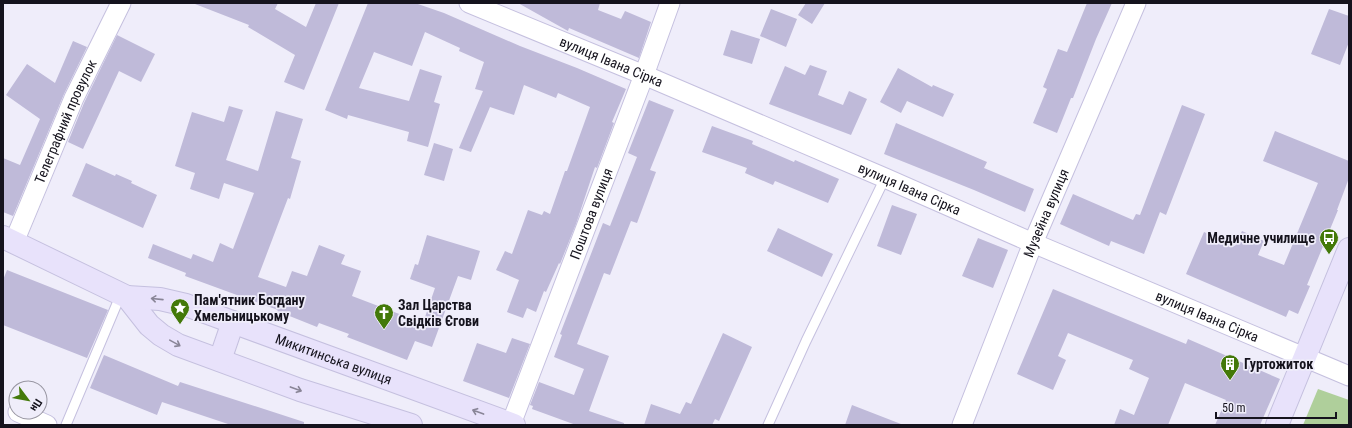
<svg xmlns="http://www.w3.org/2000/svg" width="1352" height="428" font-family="'Roboto Condensed',sans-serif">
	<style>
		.green { fill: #afcf9b }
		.building { fill: #bfbad9 }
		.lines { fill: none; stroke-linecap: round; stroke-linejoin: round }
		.lane-casing { stroke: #c5c0df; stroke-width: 11 }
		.street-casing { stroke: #c5c0df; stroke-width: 21 }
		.secondary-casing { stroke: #c5c0df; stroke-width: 24 }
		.lane { stroke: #fff; stroke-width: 9 }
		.street { stroke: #fff; stroke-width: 19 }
		.secondary { stroke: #e8e2fb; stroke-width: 22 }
		.oneway { stroke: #898597 }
		.labels { text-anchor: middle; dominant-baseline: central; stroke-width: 3.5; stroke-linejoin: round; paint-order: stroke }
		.street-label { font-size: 14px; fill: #15131d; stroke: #efedfa }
		.poi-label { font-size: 14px; font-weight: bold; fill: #15131d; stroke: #efedfa; text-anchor: start }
	</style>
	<rect width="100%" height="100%" fill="#efedfa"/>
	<path class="green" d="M1318 389 1349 400V425H1303Z"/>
	<path class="building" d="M195 3H278L275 9 306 27 316 3H339L304 90 284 82 295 55 248 27 249 25 195 4Z
		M368 3H415L444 13 520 46 577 68 626 89 612 122 614 123 597 168 595 167 576 224 560 264 559 263 546 292 544 291 536 312 527 308 523 318 507 312 519 280 496 270 505 251 512 254 528 210 542 215 544 211 550 214 565 171H567L590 107 558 93 556 98 524 85 514 115 490 107 471 152 459 148 483 91 475 89 484 62 459 51 460 48 425 32 412 66 374 52 359 88 409 101 420 69 442 76 434 102 440 104 428 147 407 141 409 132 348 115 347 119 325 110Z
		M518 3H600L598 10 621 19 625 11 651 22 639 58 569 28 568 31Z
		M806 3H825L812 24 798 15Z
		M1087 3H1112L1096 39 1073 98H1071L1057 133 1033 123 1047 89 1043 87 1058 49 1067 52Z
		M771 9 797 19 786 47 760 36Z
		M1329 9 1349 16V42L1340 65 1311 54Z
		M731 30 760 39 752 64 723 55Z
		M117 35 155 54 141 82 119 71 83 149 68 142 84 103Z
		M73 41 87 47 64 94 13 216 3 212V158L20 165 40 119 6 95 27 64 55 83Z
		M810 65 827 71 818 95 843 105 849 91 867 99 851 135 769 104 785 66 805 75Z
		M898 68 932 87 933 85 954 94 943 117 907 101 901 113 880 102Z
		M649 100 674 110 650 170 656 172 637 223 631 221 610 275 604 273 577 344 609 356 589 411 624 423V425H576L532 409 533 406 530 405 539 382 574 395 584 369 554 357 562 335 560 334 603 223 610 226 637 157 628 153Z
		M1182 105 1205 114 1166 215 1160 212 1144 254 1111 241 1109 246 1060 224 1073 194 1133 220 1136 214 1140 215Z
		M229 106 243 110 226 160 258 171 276 111 303 119 291 158 301 161 290 199 288 198 258 277 286 287 292 271 307 276 319 245 345 255 341 264 361 271 352 296 423 323 435 288 410 279 415 264 418 265 427 235 480 251 471 280 458 276 432 347 415 341 407 360 347 337 349 334 319 323 317 327 277 311 278 310 185 276 186 273 148 258 153 244 191 259 193 254 213 262 220 243 233 249 254 193 224 183 219 199 190 189 195 173 175 166 192 112 224 122Z
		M896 123 987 162 984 168 1034 189 1025 212 974 190 884 154Z
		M712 126 753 141 752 144 794 162 795 160 839 179 828 203 775 181 773 185 745 173 747 168 702 152Z
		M1275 131 1349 161V178L1337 210H1338L1307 285 1310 286 1298 314 1289 310 1286 317 1186 274 1204 232 1235 246 1242 231 1264 241 1258 255 1284 265 1318 183 1263 161Z
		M434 143 453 149 444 181 424 175Z
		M86 163 115 176 116 174 132 181 131 183 157 195 143 228 72 196Z
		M892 205 917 214 901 255 877 246Z
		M778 228 833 254 822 277 767 251Z
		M978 238 1008 250 993 288 962 276Z
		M7 270 108 310 87 358 3 325V280Z
		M1053 289 1186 344 1188 339 1280 379 1260 425H1215L1226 400 1185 383 1168 425H1114L1120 409 1134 415 1149 378 1129 369 1133 360 1068 333 1058 356 1066 360 1053 390 1017 374Z
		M723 333 752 347 719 421 715 419 712 425H644L651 404 680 414 686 402 691 404Z
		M512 338 530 344 509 398 463 381 477 343 506 353Z
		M104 355 178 386 180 382 304 422V425H231L162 402 157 415 90 388Z
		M852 405 901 424V425H845Z"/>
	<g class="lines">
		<defs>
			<path id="lane" d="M66 425 121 294
				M768 425 806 341 885 178"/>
			<g id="street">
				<path id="s1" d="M469 3 644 75 885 178 1033 243 1349 376"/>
				<path id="s2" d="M14 242 74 98 121 3"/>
				<path d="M18 412 47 425"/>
				<path id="s3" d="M511 424 644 75 670 3"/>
				<path id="s4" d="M962 425 1033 243 1136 3"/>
			</g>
			<g id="secondary">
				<path d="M3 237 127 297 149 325 161 335 178 345 300 390 411 425"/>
				<path id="s5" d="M127 297 160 299 186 305 514 425"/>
				<path d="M220 360 233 322"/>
				<path d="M1277 425 1349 249"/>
			</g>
		</defs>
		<use href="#lane" class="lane-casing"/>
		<use href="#street" class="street-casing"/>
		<use href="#secondary" class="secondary-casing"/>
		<use href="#lane" class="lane"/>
		<use href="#street" class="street"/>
		<use href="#secondary" class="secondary"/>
	</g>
	<defs><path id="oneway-shaft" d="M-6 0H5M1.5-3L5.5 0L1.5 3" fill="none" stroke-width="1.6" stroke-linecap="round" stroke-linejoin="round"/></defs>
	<g class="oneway">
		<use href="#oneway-shaft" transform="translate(157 299) rotate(-174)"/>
		<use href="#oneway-shaft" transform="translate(175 343) rotate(29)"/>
		<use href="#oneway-shaft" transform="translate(296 389) rotate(20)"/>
		<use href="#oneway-shaft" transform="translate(478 412) rotate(-160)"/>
	</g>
	<defs>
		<symbol id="bus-pin" viewBox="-11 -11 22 30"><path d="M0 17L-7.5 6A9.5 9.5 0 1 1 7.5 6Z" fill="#437909" stroke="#efedfa"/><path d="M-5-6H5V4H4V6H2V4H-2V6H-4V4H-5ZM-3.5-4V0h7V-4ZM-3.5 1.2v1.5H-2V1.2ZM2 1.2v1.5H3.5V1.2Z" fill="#fff"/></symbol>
		<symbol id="sight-pin" viewBox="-11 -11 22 30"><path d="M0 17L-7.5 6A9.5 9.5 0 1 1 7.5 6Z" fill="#437909" stroke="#efedfa"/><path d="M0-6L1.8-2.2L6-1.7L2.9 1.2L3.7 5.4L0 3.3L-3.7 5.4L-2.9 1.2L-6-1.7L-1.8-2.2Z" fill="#fff"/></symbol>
		<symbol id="church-pin" viewBox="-11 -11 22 30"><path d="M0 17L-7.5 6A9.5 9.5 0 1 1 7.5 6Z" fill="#437909" stroke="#efedfa"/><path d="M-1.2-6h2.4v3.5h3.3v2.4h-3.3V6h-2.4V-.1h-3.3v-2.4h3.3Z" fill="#fff"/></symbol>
		<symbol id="building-pin" viewBox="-11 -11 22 30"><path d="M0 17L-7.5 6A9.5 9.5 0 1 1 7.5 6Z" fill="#437909" stroke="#efedfa"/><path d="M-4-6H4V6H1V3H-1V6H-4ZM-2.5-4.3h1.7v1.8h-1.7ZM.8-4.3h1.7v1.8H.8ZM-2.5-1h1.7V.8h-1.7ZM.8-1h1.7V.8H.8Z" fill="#fff"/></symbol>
	</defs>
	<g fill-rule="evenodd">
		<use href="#bus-pin" x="1318" y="227" width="22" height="30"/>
		<use href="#sight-pin" x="169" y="297" width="22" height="30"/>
		<use href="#church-pin" x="373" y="302" width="22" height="30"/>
		<use href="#building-pin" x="1219" y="353" width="22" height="30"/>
	</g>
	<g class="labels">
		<g class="street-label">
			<text stroke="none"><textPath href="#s1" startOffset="154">вулиця Івана Сірка</textPath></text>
			<text stroke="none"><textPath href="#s2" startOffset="131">Телеграфний провулок</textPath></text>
			<text stroke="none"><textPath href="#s1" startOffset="478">вулиця Івана Сірка</textPath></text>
			<text stroke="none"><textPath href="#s4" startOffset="228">Музейна вулиця</textPath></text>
			<text stroke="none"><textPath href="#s3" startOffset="225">Поштова вулиця</textPath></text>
			<text stroke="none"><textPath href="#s1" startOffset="802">вулиця Івана Сірка</textPath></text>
			<text stroke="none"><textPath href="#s5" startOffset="217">Микитинська вулиця</textPath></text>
		</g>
		<g class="poi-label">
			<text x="1315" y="238" text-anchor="end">Медичне училище</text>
			<text x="194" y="300">Пам'ятник Богдану<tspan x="194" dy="16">Хмельницькому</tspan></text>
			<text x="398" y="305">Зал Царства<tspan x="398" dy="16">Свідків Єгови</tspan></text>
			<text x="1244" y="364">Гуртожиток</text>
		</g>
	</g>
	<rect width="1352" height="428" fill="none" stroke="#15131d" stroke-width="8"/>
	<g transform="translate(28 400) rotate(122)"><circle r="19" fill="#efedfa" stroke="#9896a2"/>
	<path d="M0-3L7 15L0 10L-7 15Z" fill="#437909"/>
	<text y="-6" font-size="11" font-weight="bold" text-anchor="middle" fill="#15131d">Пн</text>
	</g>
	<path d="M1216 412v6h120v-6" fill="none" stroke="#15131d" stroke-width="2"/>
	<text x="1222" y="412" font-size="12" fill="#15131d" stroke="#efedfa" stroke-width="3" paint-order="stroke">50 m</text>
</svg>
